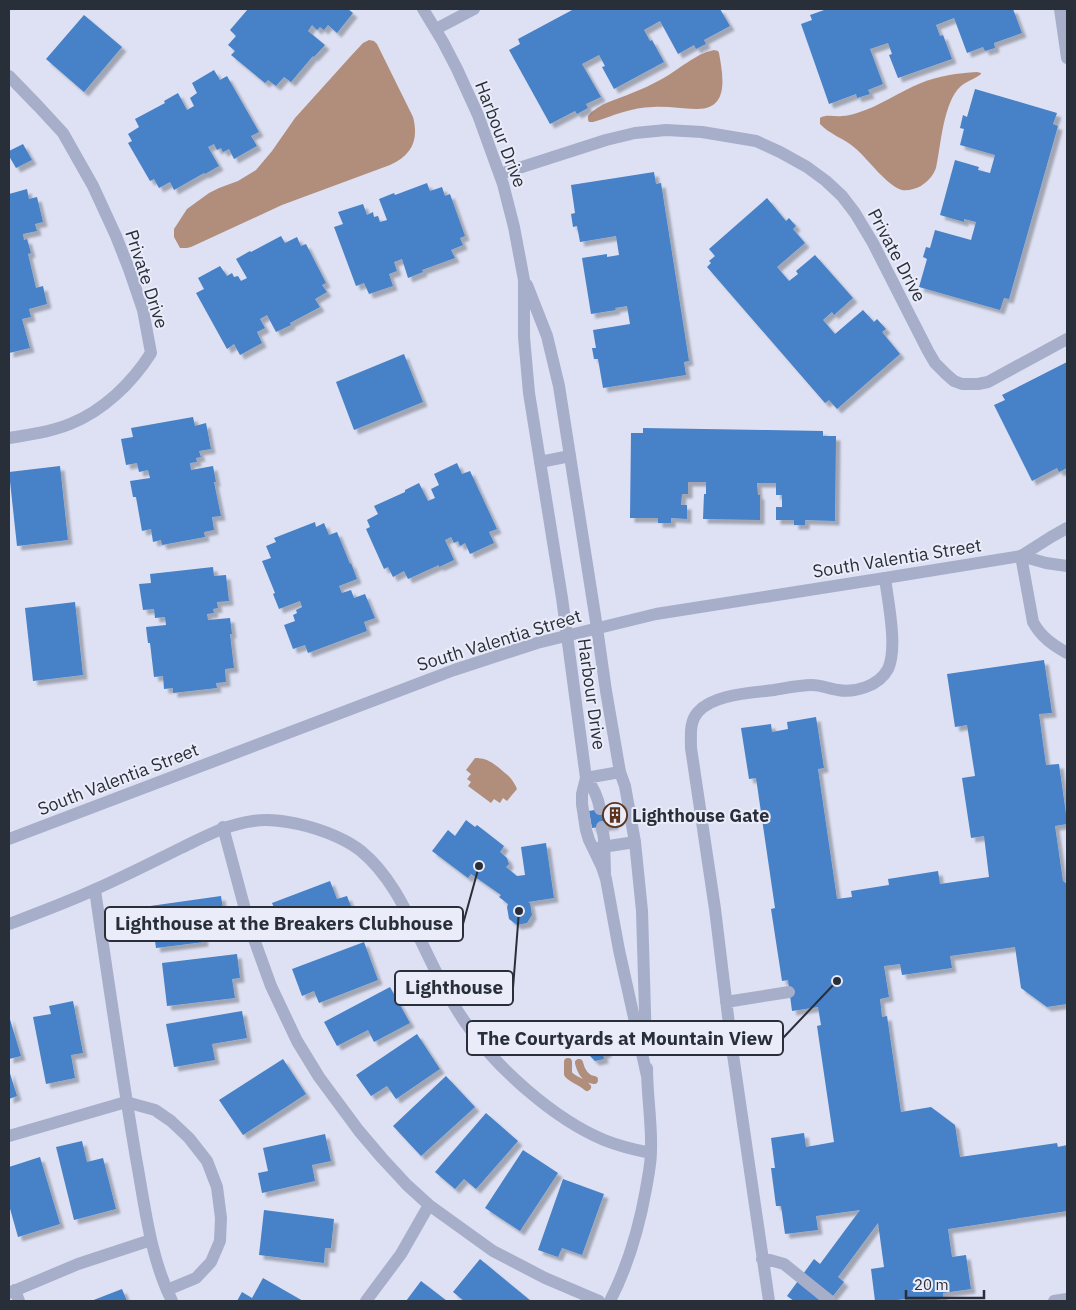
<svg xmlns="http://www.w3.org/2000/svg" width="1076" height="1310" font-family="'IBM Plex Sans',sans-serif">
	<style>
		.water { fill: #b18e7b }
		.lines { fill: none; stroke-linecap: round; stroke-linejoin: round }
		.stream { stroke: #b18e7b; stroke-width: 8 }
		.building { fill: #4681c8; filter: url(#shadow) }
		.service { stroke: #a6aec9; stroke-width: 12 }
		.minor { stroke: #a6aec9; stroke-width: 12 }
		.tertiary { stroke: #a6aec9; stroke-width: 12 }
		.labels { text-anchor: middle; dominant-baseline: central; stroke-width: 4; stroke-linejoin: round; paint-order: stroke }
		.street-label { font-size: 18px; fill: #292f38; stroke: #eaecfa }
		.poi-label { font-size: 18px; font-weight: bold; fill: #292f38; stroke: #eaecfa; text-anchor: start }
		.leader { fill: none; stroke: #292f38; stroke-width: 2 }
		.callout-dot { fill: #292f38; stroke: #eaecfa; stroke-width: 2 }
		.callout { fill: #eaecfa; stroke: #292f38; stroke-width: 2 }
		.callout-label { font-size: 19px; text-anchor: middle; font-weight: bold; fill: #292f38 }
	</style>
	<defs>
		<filter id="shadow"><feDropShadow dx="4.5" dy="4.5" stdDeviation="1" flood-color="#0004"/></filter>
	</defs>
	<rect width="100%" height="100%" fill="#dde1f3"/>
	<path class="water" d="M369 40 374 41 377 44 413 117C419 140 412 155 390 165L282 205 191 247 187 248H180L174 237V229L187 209 209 193 219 188 238 181 256 170 272 151 295 118 350 57 363 43Z
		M714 50 718 51 719 53C723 76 730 110 696 109 681 109 668 106 653 107 632 107 613 116 593 122H589L588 120V116C599 103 616 100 632 93 642 89 651 85 660 80 678 71 694 54 714 50Z
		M977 72 981 73V74C975 79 967 81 961 86 943 102 941 146 936 168 933 176 928 181 921 186 915 189 908 191 902 190 887 186 868 159 855 148 845 139 829 134 820 124V118C826 114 835 117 842 116 847 116 853 114 857 113 880 106 899 92 921 83 938 76 958 73 977 72Z
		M475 758C485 758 490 761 498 767 507 775 512 777 517 789L507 801 503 798 500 803 494 799 491 803 468 786 471 782 467 779 471 774 466 770Z"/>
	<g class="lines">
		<path class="stream" d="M568 1062V1074C573 1080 581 1081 587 1087
			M579 1063C581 1071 585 1079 594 1080"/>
	</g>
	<path class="building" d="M248 9H348L353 13 337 33 328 25 324 30 320 27 317 30 312 25 308 31 325 45 314 57 313 56 291 82 284 77 276 86 268 80 265 83 231 55 235 51 228 45 236 36 230 30Z
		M574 9H720L730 26 704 40 706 44 696 49 694 45 678 54 660 21 644 30 650 41 652 40 664 62 614 89 602 67 605 66 599 55 582 64 601 97 586 104 588 108 577 114 575 111 550 124 509 50 520 44 518 39Z
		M827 9H1013L1022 33 994 43 995 48 985 51 983 47 967 53 954 18 936 25 940 36 943 35 952 59 898 78 889 55 892 54 888 43 870 49 883 84 868 90 870 94 857 98 856 94 829 104 801 24 812 20 810 15Z
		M84 15 122 47 84 92 46 59Z
		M214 70 220 80 227 76 259 132 251 136 257 146 234 159 229 149 223 152 221 148 217 150 214 144 208 147 219 166 205 174 204 173 174 190 170 182 159 188 154 179 150 181 128 143 132 141 128 134 139 127 135 119 165 103 164 101 178 93 187 110 194 106 190 98 197 93 192 83Z
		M975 89 1057 113 1053 124 1058 126 1009 299 1004 298 1000 310 919 287 927 259 923 257 926 247 930 248 935 230 971 240 976 222 964 219V222L940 215 955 160 979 167 978 170 990 173 995 155 960 145 964 129 960 128 963 115 967 117Z
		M23 144 32 160 16 168 9 156V151Z
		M654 172 656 184 661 183 689 361 684 362 686 375 603 388 598 359H594L592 348H596L593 330 630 324 627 306 615 308 616 310 591 314 582 258 607 254V257L619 255 616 236 580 242 577 226 573 227 571 214 575 213 571 185Z
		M427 183 430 191 442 187 445 196 450 194 465 236 460 238 463 245 451 250 455 258 422 270 423 272 408 278 402 259 394 262 397 271 389 274 393 286 369 294 364 283 356 286 334 227 343 224 338 212 363 204 367 215 373 212 374 217 378 216 380 222 387 220 379 199 394 193 395 195Z
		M27 189 29 199 37 197 43 222 35 224 37 231 23 234 24 240 27 239 31 253 28 254 36 288 43 286 47 304 29 309 31 317 22 319 30 348 9 353V194Z
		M767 198 786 221 789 218 796 226 793 229 805 243 777 267 789 281 798 274 796 271 815 255 853 298 834 315 832 312 823 320 835 334 863 310 874 322 877 319 886 329 882 332 900 354 837 409 829 400 825 403 707 267 711 263 709 261 715 256 709 249Z
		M281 236 285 243 297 237 301 246 306 244 326 283 322 285 327 292 315 299 320 307 290 323 291 325 276 332 267 315 260 319 265 328 257 332 262 343 240 355 234 344 227 349 196 293 204 289 198 278 220 266 227 276 232 273 234 277 238 276 241 281 247 278 236 259 250 251 251 252Z
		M404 354 423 402 354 430 336 382Z
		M1067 362V421L1066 422 1067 468 1059 472 1057 468 1032 481 994 405 1005 400 1002 395Z
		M193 417 195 426 206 423 211 449 199 451 201 457 196 458 197 462 190 463 191 470 213 466 216 482H214L221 516 212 517 214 530 204 532 205 537 162 545 161 540 153 542 151 529 142 531 136 497H133L130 481 150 478 148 470 139 472 137 463 126 465 121 439 133 437 131 428Z
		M643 428 823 431V436H836L835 521 805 520V525H794V520H776V507H782V495H776V483H757L758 495H760V520L703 519 704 494H706V482H688V494H682L681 505H687V519L671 518V523H658V518H630L631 433H643Z
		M457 463 462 474 470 471 497 529 489 532 494 543 470 554 465 543 460 546 458 541 454 543 451 537 445 540 454 560 439 567V565L408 579 404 571 393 577 388 567 384 569 366 529 370 527 367 520 378 514 374 506 405 492V490L419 483 428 501 435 498 431 489 439 485 434 474Z
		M60 466 68 540 17 546 9 472Z
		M315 522 316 527 324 523 329 535 337 532 350 564 351 563 357 579 339 586 342 593 351 590 354 598 365 594 375 618 364 622 367 631 308 653 305 645 293 649 284 625 295 621 293 615 297 613 296 610 302 607 300 601 279 609 273 594 275 593 262 561 271 558 266 546 276 542 274 538Z
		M213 567 214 576 226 575 229 601 217 602 218 608 213 609 214 613 207 614 208 620 230 618 232 634H230L234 668 225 669 226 682 216 683 217 688 173 693V688L164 689 163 676 154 677 150 643H148L146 627 166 625 165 617 155 618 154 609 143 610 139 584 151 583 150 574Z
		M75 602 83 675 33 681 25 608Z
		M1044 660 1052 713 1039 714 1046 765 1059 764 1067 821V824L1055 826 1063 881 1067 884V1004L1047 1007 1021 988 1015 947 950 956 952 968 902 975 900 964 884 966 889 997 880 999 882 1017 887 1016 901 1112 931 1107 955 1125 960 1157 1057 1143 1058 1147 1067 1145V1211L948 1229 952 1257 966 1255 971 1289 943 1293V1299L928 1301H905V1299L888 1301H875L871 1269 884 1267 878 1223 838 1277 844 1282 829 1301H794L787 1296 814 1259 820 1264 860 1210 816 1216 818 1230 785 1234 781 1206H776L771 1168H775L771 1138 804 1133 806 1147 834 1142 817 1026 821 1025 818 1007 792 1011 788 980 782 981 771 909 775 908 756 778 749 779 741 728 771 724 772 732 788 729 787 722 816 717 824 768 818 769 837 899 852 897 851 891 889 885 888 879 938 871 940 884 989 877 984 836 971 838 962 778 975 776 967 725 955 727 947 674Z
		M611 807 612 810 616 809 620 812 621 817 618 821 614 822V825L592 828 589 811Z
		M466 820 475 827 477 825 504 846 500 852 507 858 509 864 506 867 517 876 525 875 521 847 546 843 554 898 528 902 530 903 532 915 527 923 517 925 509 919 507 907 508 904 499 897 501 895 471 874 468 878 432 851 448 830 455 836Z
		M330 881 337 899 347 896 355 917 308 934 304 922 283 930 272 903Z
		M221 896 225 923 202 926 204 942 156 948 150 906Z
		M364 942 378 980 319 1003 314 991 302 996 292 969Z
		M237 954 240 978 232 979 235 998 167 1006 162 963Z
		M390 987 410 1023 374 1042 368 1030 337 1046 324 1022Z
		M73 1001 83 1053 71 1055 75 1078 46 1084 33 1017 51 1014 49 1006Z
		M242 1011 247 1038 212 1044 215 1060 174 1067 166 1024Z
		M9 1016 21 1056 9 1059Z
		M417 1034 440 1069 396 1099 387 1086 371 1096 356 1075Z
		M600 1035 601 1040H604L607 1053 603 1054 604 1059 595 1061 590 1056 587 1044 590 1037Z
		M283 1059 306 1094 243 1135 219 1100Z
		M9 1070 17 1096 9 1099Z
		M446 1076 475 1107 421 1156 393 1126Z
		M486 1113 518 1141 476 1189 464 1179 455 1189 435 1172Z
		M325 1134 331 1161 312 1165 315 1181 262 1193 258 1173 268 1171 263 1148Z
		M82 1141 87 1162 103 1158 116 1209 74 1220 56 1147Z
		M523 1150 558 1173 520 1231 485 1208Z
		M40 1157 60 1224 18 1237 9 1205V1167Z
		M563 1179 604 1194 582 1255 562 1248 558 1257 538 1250Z
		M264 1210 334 1219 331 1248H325L324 1263 259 1255Z
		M480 1259 531 1301H464L453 1292Z
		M263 1278 303 1301H237L242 1292 252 1298Z
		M421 1281 447 1301H406Z
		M122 1289 127 1301H91Z"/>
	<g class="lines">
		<path class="service" d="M1060 9 1067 58
			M436 29 474 9
			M9 76 39 107 63 133 93 186 116 236 129 269 143 310 151 353C132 383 103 411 70 424 50 432 29 435 9 438
			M500 174 606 140 635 133 666 130 702 132 756 141 780 152 807 167 826 181 842 196 855 213 873 243 928 351 935 363 946 374 954 381 962 384H978L988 382 1067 339
			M540 462 570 456
			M1021 556 1033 622C1041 637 1053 645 1067 653
			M600 809C598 797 594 788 586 778L620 772
			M223 827 250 928 271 986 297 1041 319 1077 359 1131 382 1158 407 1185 429 1205 493 1251 545 1278 599 1301
			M602 827 604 839 605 873
			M596 848 635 842
			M726 1002 789 992
			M9 1136 126 1102 155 1110 171 1121 189 1138 207 1161 217 1187 221 1218 220 1241 211 1262 196 1278 167 1290
			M762 1259 770 1260 784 1264 830 1301
			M15 1290 19 1301
			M366 1301 401 1254 429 1205
			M769 1301 731 1041 715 909 691 748C691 736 689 722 698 712 713 694 752 693 774 690 786 688 799 685 812 685 821 685 829 689 838 690 855 693 879 686 888 669 898 648 888 602 885 578
			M1054 1301 1067 1299"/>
		<path class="minor" d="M423 9 443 42 457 69 478 115 503 184 514 227 524 280V337L529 393 562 598 586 778 582 794V804L586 830 589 840 602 867 606 879 619 950 647 1076
			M527 285 547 336 559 386 597 628 606 691 620 772 625 786 635 842 642 911 646 1045
			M95 890C108 979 121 1069 136 1158 145 1206 150 1257 172 1301
			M9 924C38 913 68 902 96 889 125 876 153 862 181 848 206 836 225 825 253 821 272 818 291 822 310 827 327 832 347 840 361 851 389 874 405 908 420 939 434 968 447 996 465 1022 495 1067 554 1119 604 1140 619 1146 635 1150 651 1153
			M9 1293 78 1264 151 1240
			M610 1301C628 1266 639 1228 646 1189 648 1177 651 1164 651 1151 652 1123 647 1096 647 1068"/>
		<path class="tertiary" d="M1021 556 1046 563 1067 566
			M9 839 454 670 537 643 656 614 885 578 1021 556 1051 537 1067 528"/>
	</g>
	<defs>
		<symbol id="building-ring" viewBox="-11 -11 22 22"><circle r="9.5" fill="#eaecfa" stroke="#5b341d" stroke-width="1.5"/><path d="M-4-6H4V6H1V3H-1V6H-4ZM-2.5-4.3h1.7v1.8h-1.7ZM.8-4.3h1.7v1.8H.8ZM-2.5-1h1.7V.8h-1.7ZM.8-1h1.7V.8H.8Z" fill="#5b341d"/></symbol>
	</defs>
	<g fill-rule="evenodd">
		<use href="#building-ring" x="601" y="801" width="28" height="28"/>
	</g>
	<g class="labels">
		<g class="street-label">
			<text transform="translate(501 134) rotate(69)">Harbour Drive</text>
			<text transform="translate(897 255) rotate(62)">Private Drive</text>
			<text transform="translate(147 279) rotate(72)">Private Drive</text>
			<text transform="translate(897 558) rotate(-9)">South Valentia Street</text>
			<text transform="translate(499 640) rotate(-17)">South Valentia Street</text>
			<text transform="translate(592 694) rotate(82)">Harbour Drive</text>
			<text transform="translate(118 779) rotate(-21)">South Valentia Street</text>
		</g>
		<g class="poi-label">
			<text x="632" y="815">Lighthouse Gate</text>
		</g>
	</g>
	<path class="leader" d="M479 866L463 924M519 911L513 988M837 981L783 1038"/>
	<g class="callout-dot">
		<circle cx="479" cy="866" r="5"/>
		<circle cx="519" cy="911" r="5"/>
		<circle cx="837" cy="981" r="5"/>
	</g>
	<g class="callout">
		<rect x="105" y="907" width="358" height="34" rx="5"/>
		<rect x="395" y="971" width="118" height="34" rx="5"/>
		<rect x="467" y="1021" width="316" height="34" rx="5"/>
	</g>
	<g class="callout-label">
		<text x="284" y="930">Lighthouse at the Breakers Clubhouse</text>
		<text x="454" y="994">Lighthouse</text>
		<text x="625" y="1045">The Courtyards at Mountain View</text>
	</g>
	<rect width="1076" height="1310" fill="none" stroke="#292f38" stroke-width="20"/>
	<path d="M906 1290v8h78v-8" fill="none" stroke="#292f38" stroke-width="2.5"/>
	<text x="914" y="1290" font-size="15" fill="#292f38" stroke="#eaecfa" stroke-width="4" paint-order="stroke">20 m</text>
</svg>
